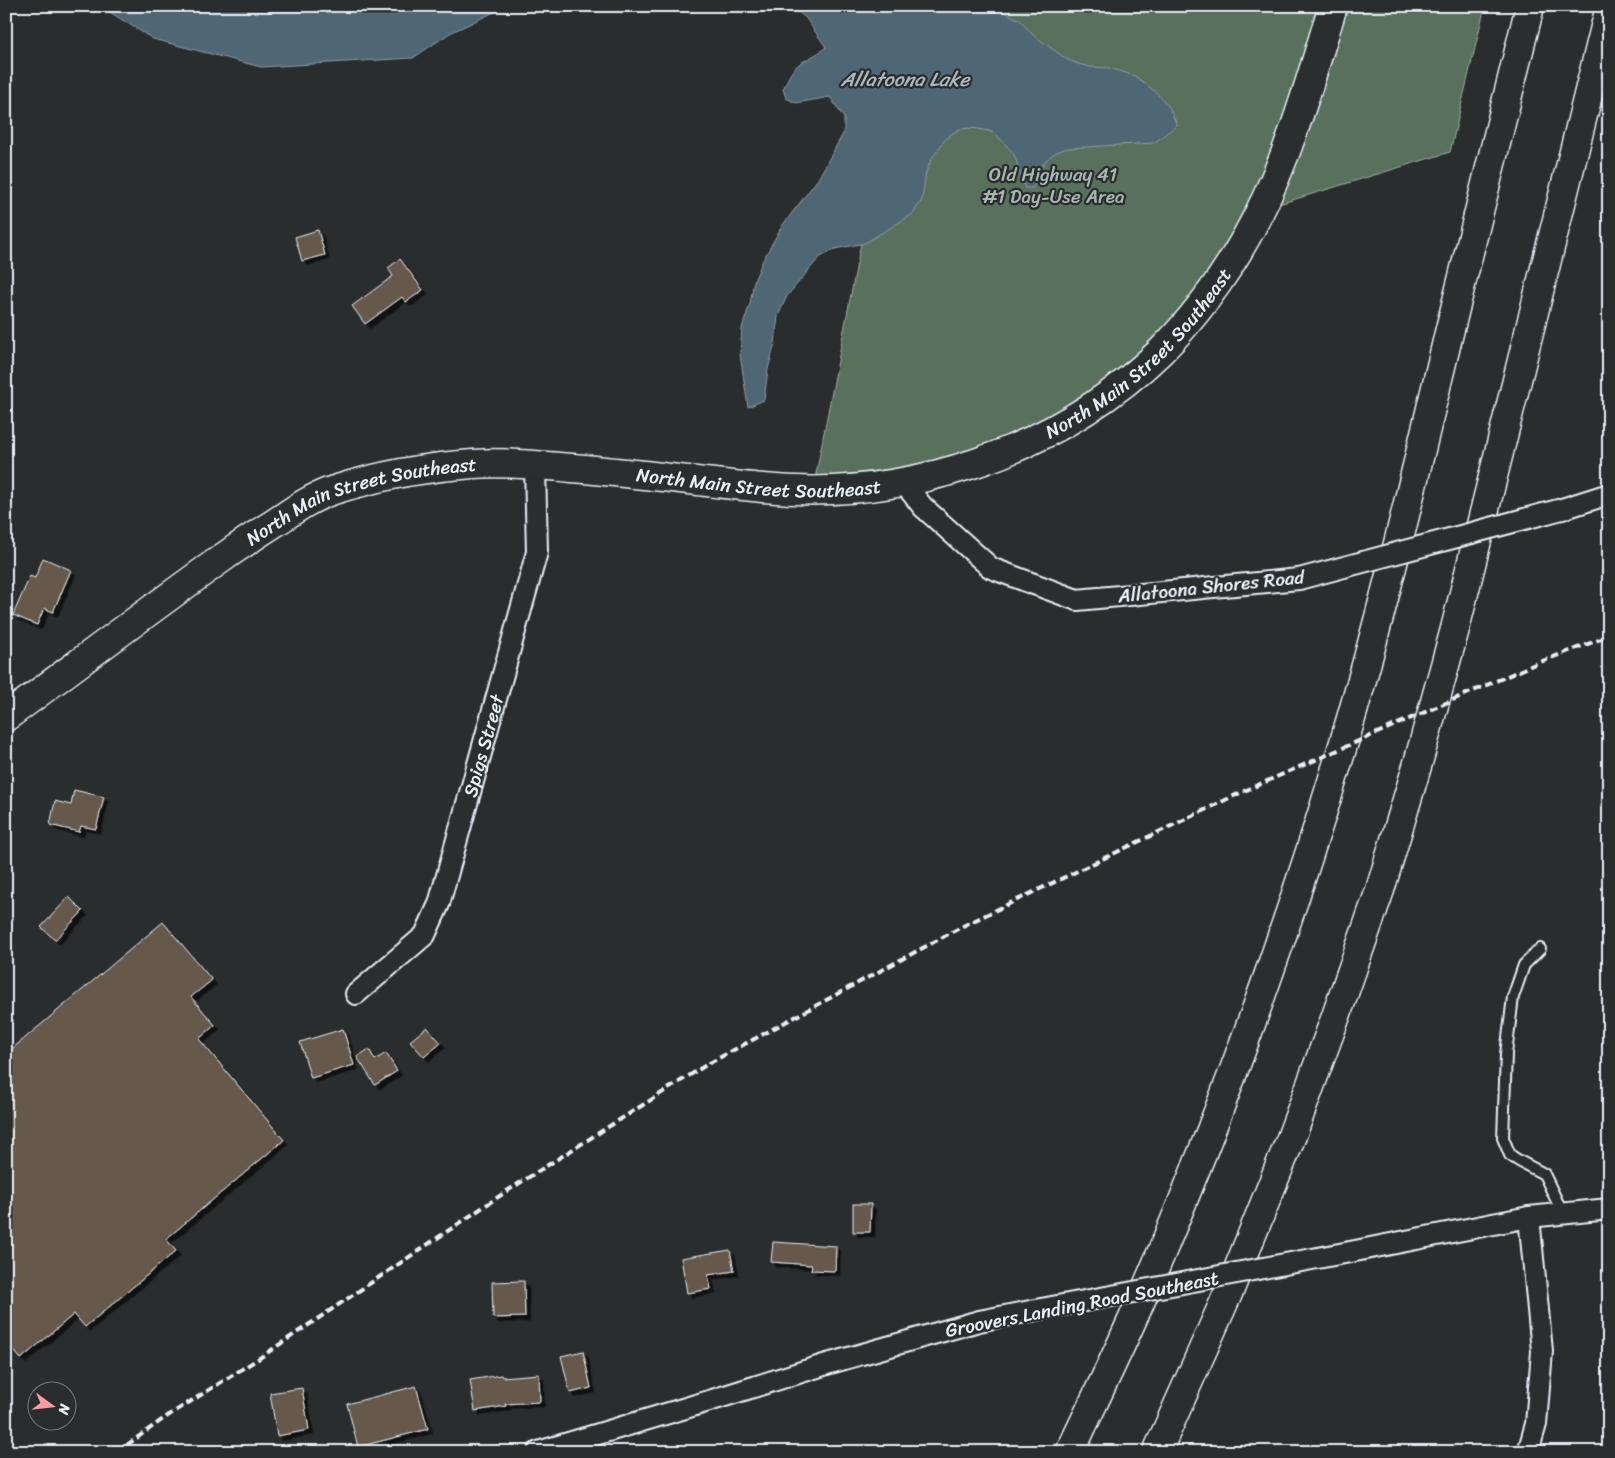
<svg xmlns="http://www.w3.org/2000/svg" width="1615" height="1458" font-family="Sriracha,sans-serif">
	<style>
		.green { fill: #586f5b; stroke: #a0b0aa }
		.water { fill: #506674; stroke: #8d9ea9 }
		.building { fill: #66594c; stroke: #e8f1f8; filter: url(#shadow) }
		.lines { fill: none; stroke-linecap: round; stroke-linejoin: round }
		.lane-casing { stroke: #e8f1f8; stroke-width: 14 }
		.street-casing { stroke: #e8f1f8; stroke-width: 24 }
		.secondary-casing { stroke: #e8f1f8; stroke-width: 31 }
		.highway-casing { stroke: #e8f1f8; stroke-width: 31 }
		.lane { stroke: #2a2d2e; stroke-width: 10 }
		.street { stroke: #2a2d2e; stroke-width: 20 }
		.secondary { stroke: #2a2d2e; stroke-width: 28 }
		.highway { stroke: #2a2d2e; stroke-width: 28 }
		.rail { stroke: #e8f1f8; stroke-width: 4; stroke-dasharray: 8 4; stroke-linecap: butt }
		.street-bridge-casing { stroke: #e8f1f8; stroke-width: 24; stroke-linecap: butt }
		.street-bridge { stroke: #2a2d2e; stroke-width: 20 }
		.labels { text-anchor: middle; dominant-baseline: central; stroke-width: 4.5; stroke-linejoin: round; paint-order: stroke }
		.park-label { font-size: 19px; fill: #a7b6b1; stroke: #2a2d2e }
		.street-label { font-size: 19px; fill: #e8f1f8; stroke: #2a2d2e }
		.water-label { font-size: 20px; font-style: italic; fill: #abb9c3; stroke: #2a2d2e }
	</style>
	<defs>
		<filter id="shadow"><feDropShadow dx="4.5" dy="4.5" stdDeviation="0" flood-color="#0009"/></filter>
	</defs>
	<rect width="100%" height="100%" fill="#2a2d2e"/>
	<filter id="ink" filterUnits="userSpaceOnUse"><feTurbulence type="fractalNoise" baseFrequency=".02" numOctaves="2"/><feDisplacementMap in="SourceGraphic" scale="10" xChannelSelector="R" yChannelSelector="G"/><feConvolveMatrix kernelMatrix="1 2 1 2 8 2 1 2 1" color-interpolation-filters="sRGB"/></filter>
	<g filter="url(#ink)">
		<path class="green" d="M873 6H1485L1450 152 1243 215C1226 245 1209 277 1188 305 1181 314 1172 322 1164 330 1103 394 1010 447 924 467 888 475 852 477 815 479L877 161Z"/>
		<path class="water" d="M100 6H507L450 33 413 58 261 67 153 39Z
			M789 6H993L1020 20 1032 34 1066 59 1078 64 1090 67 1110 68 1135 76 1156 92 1169 107 1177 125 1154 143 1068 148C1045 154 1040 167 1033 188H1025L1014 154 996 134 989 131 972 128 960 129 951 134 944 141 931 160 926 172 922 200 913 214 865 243 835 249 819 258 787 296 778 316 775 343 768 369 764 400 748 407 740 354 742 328 750 304 754 281 763 260 782 226 818 179 844 132V118L830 97 796 103 786 98 783 89C787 81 791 70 798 65 807 58 816 56 826 47L805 17Z"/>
		<path class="building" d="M318 230 325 255 302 261 295 237Z
			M400 259 423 290 406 302 402 297 365 324 352 306 393 276 388 268Z
			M43 558 71 570 53 612 44 608 37 625 13 615 30 576 35 578Z
			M74 790 104 797 96 829 81 826 79 832 50 825 55 801 71 805Z
			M69 897 83 911 55 940 41 927Z
			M163 922 212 980 191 997 215 1025 199 1039 284 1140 166 1239 176 1251 85 1327 74 1314 21 1359 6 1341V1054Z
			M427 1027 441 1043 424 1057 410 1041Z
			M343 1029 354 1065 311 1078 300 1042Z
			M369 1049 375 1060 386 1053 397 1071 375 1085 357 1057Z
			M853 1204H871L870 1232H853Z
			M773 1242 836 1246 835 1271 811 1270 812 1265 771 1262Z
			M730 1250 734 1271 708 1275 711 1289 687 1293 681 1258Z
			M524 1281 525 1317 493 1318 492 1282Z
			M583 1351 591 1388 570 1393 561 1356Z
			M539 1374 540 1402 505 1404 506 1406 475 1411 470 1380 501 1375 502 1377Z
			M416 1386 428 1429 358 1447 347 1404Z
			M302 1388 309 1430 277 1436 270 1393Z"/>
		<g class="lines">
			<defs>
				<path id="lane" d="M1540 949 1524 965 1513 997 1506 1054 1503 1138 1510 1155 1519 1161 1544 1174 1563 1214"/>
				<g id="street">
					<path d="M903 482 923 507 991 568 1077 600 1299 579"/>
					<path d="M1562 509 1609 494"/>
					<path id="s1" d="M356 994 425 935 439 904 537 552 535 465"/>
					<path d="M1350 1252 1529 1217 1609 1209"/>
					<path d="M538 1452 709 1401 827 1364 979 1321 1041 1309"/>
					<path d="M1528 1452 1536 1424 1542 1351 1529 1217"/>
				</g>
				<g id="secondary">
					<path id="s2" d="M6 717C78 664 148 611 221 559 239 546 257 534 276 522 294 510 312 497 334 490 378 476 427 467 473 464 506 462 539 465 572 468 636 473 699 482 763 488 906 502 1056 452 1160 352 1199 313 1232 266 1257 217 1291 151 1311 77 1333 6"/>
				</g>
				<path id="highway" d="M1070 1452C1093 1403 1117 1355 1138 1307 1220 1120 1289 927 1347 732 1386 600 1417 466 1449 333 1476 224 1503 115 1530 6
					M1157 1452 1230 1289 1291 1138 1336 1016 1380 890 1418 763 1455 629 1609 11"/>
			</defs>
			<use href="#lane" class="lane-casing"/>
			<use href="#street" class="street-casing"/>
			<use href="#secondary" class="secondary-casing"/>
			<use href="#highway" class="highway-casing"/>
			<use href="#lane" class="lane"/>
			<use href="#street" class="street"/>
			<use href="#secondary" class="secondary"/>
			<use href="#highway" class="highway"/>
			<path class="rail" d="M117 1452 166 1417 258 1359 507 1191 706 1065 967 924 1242 792 1535 664 1609 636"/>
			<defs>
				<path id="street-bridge" d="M1299 579 1562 509
					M1041 1309 1350 1252"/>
			</defs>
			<use href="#street-bridge" class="street-bridge-casing"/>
			<use href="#street-bridge" class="street-bridge"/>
		</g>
	</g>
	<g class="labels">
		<g class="park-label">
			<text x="1053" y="174">Old Highway 41<tspan x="1053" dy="22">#1 Day-Use Area</tspan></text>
		</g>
		<g class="street-label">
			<text stroke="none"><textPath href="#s2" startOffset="1248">North Main Street Southeast</textPath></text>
			<text stroke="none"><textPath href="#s2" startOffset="828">North Main Street Southeast</textPath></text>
			<text stroke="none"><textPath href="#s2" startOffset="422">North Main Street Southeast</textPath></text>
			<text transform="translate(1211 586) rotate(-6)">Allatoona Shores Road</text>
			<text stroke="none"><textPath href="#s1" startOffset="289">Spigs Street</textPath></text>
			<text transform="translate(1082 1304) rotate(-11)">Groovers Landing Road Southeast</text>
		</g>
		<g class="water-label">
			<text x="905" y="79">Allatoona Lake</text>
		</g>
	</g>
	<rect width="1615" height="1458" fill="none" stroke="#2a2d2e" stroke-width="25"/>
	<rect x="12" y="12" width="1590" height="1433" fill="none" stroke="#e8f1f8" stroke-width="2" filter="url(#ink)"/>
	<g transform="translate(52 1406) rotate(105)"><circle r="24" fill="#2a2d2e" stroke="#767b7f"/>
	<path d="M0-4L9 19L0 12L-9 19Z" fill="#ff9aa2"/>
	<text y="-8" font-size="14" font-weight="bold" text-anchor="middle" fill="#e8f1f8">N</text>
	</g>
</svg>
